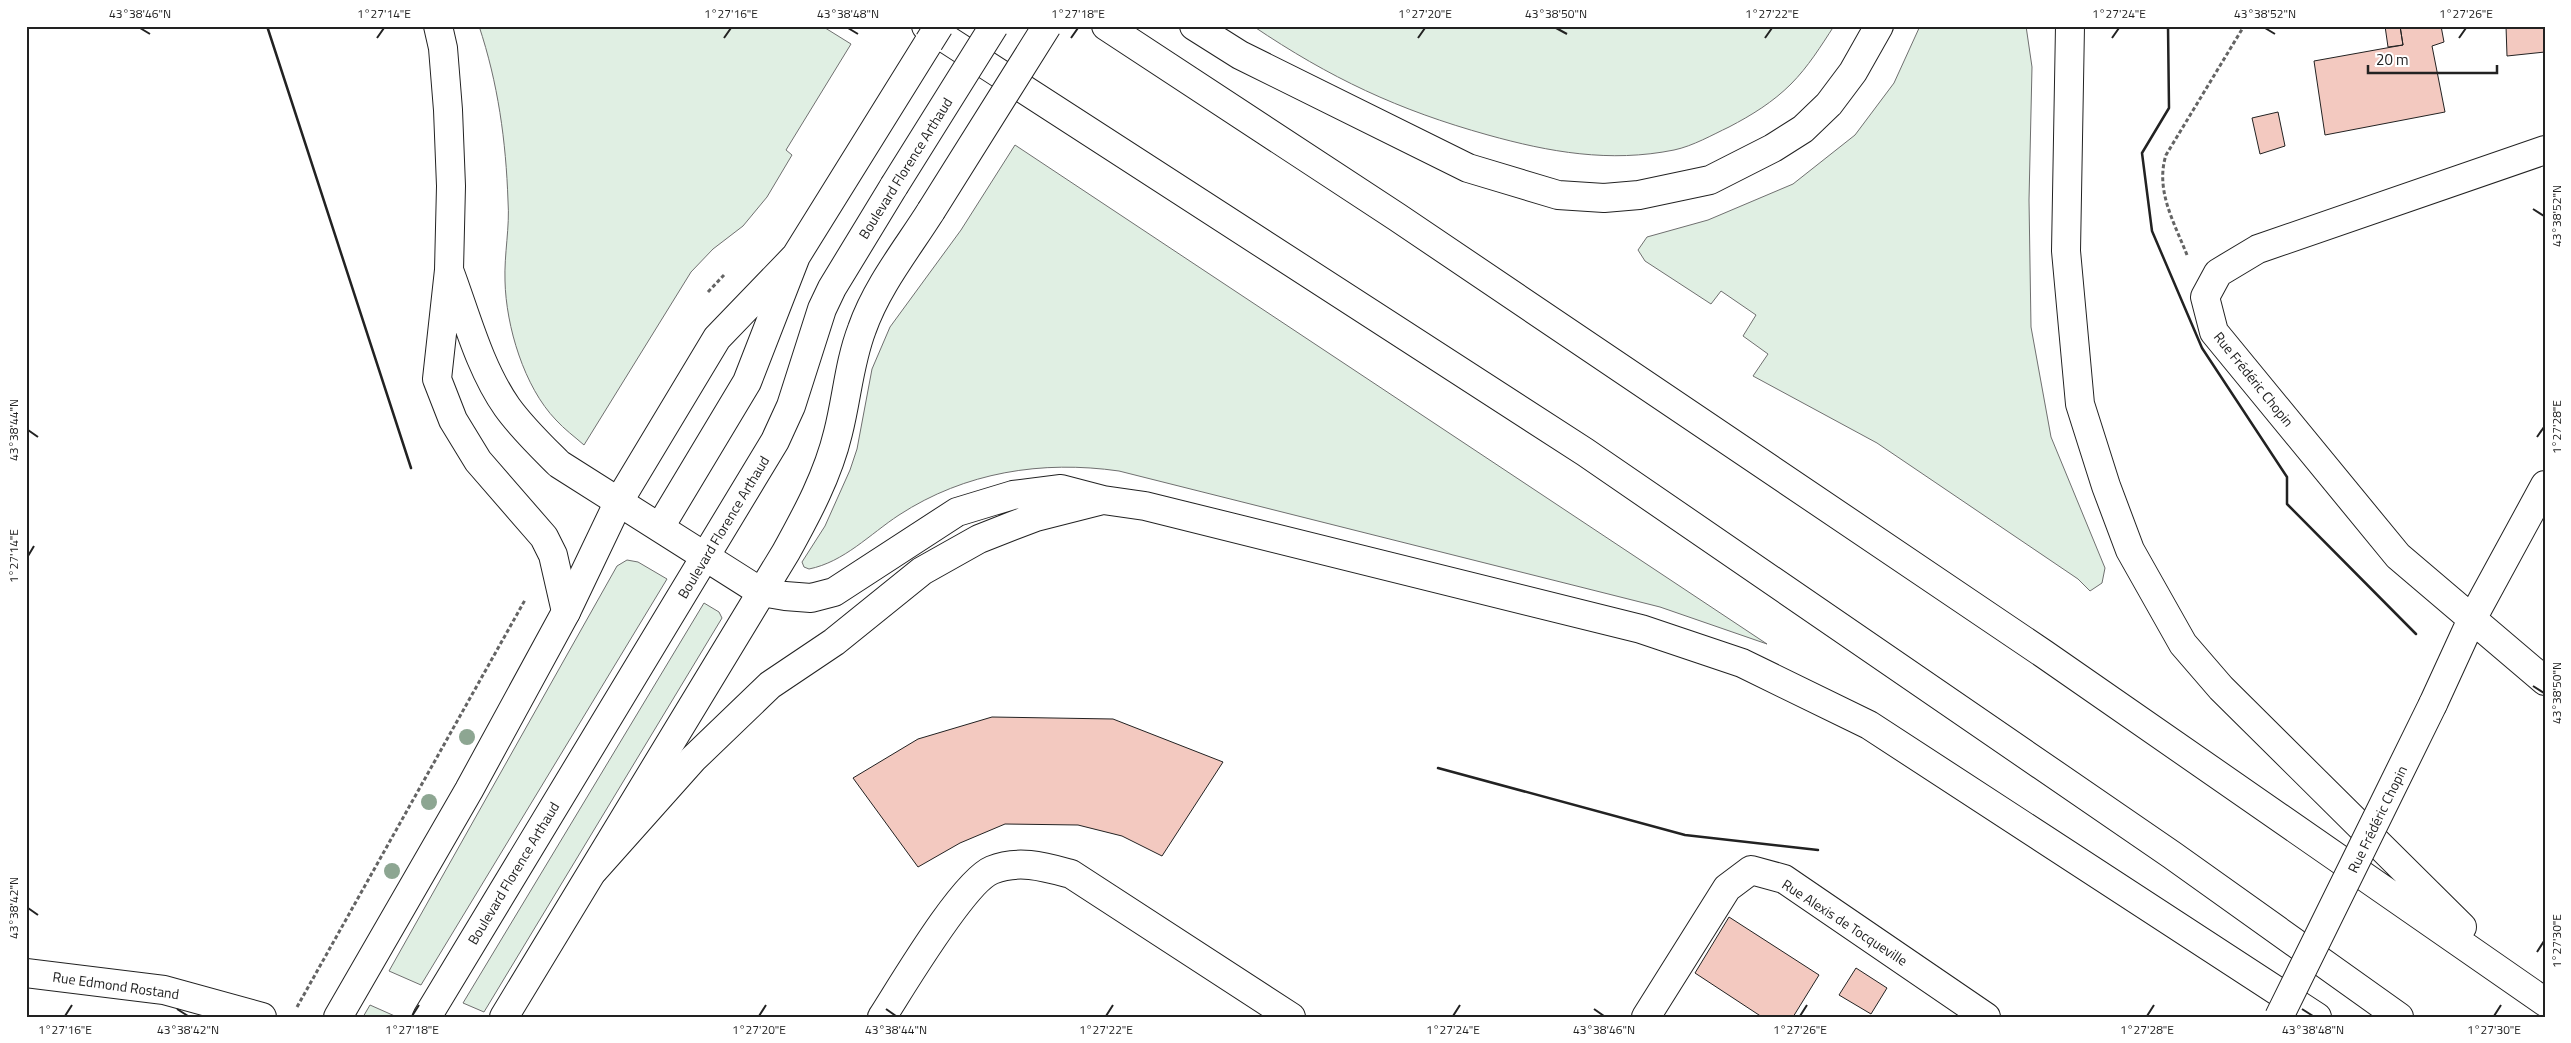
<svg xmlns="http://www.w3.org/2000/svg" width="2571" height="1043" font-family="'Titillium Web',sans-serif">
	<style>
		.green { fill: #e0efe3; stroke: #6f6f6f }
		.building { fill: #f3c9c0; stroke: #222 }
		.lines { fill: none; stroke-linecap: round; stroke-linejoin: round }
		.minor-casing { stroke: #222; stroke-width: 30 }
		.major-casing { stroke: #222; stroke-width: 30 }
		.highway-casing { stroke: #222; stroke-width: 30 }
		.path { stroke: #646464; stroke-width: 3; stroke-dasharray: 4 2.5; stroke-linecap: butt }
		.minor { stroke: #fff; stroke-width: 28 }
		.major { stroke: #fff; stroke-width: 28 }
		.highway { stroke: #fff; stroke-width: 28 }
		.minor-bridge-casing { stroke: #222; stroke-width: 30; stroke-linecap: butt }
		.major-bridge-casing { stroke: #222; stroke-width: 30; stroke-linecap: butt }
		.minor-bridge { stroke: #fff; stroke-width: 28 }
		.major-bridge { stroke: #fff; stroke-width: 28 }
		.wall { stroke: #222; stroke-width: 2.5 }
		.tree { fill: #8da692 }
		.ticks { fill: none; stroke: #222; stroke-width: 2 }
		.labels { text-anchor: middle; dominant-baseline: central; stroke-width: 4; stroke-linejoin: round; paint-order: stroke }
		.street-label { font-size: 14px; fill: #222; stroke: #fff }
		.neatline { fill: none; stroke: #222; stroke-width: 2 }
		.ticks-label { font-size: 12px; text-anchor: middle; fill: #222 }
	</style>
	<rect width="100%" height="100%" fill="#fff"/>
	<path class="green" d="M479 26H822L851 44 786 150 792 155 767 197 743 226 713 249 691 272 584 445C575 437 564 429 556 420 524 387 506 326 505 281 504 254 510 227 508 201 506 141 498 83 479 26Z
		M1253 26H1834C1821 46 1808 67 1791 84 1773 102 1752 115 1729 127 1712 135 1693 146 1674 150 1610 163 1549 152 1488 135 1398 110 1330 78 1253 26Z
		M1920 26H2026L2032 67 2029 200 2031 327 2051 437 2105 568 2102 583 2090 591 2078 579 1877 443 1753 376 1768 354 1743 336 1756 315 1721 291 1711 304 1645 261 1638 250 1647 237 1708 220 1793 184 1855 135 1894 83Z
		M1015 145 1767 644 1660 607 1119 471C1042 460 965 472 899 515 870 534 844 562 809 569L804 567 802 562 825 526 850 470 857 449 872 369 890 327 961 230Z
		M627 560 638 562 667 579 421 985 389 971 617 566Z
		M704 603 719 612 722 618 484 1012 463 1003Z
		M370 1005 397 1017H363Z"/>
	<path class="building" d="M2385 26H2400L2403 45 2388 47Z
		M2400 26H2441L2444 42 2432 46 2445 112 2325 135 2314 61 2403 45Z
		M2506 26H2545V52L2507 56Z
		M2278 112 2285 146 2260 154 2252 118Z
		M992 717 1113 719 1223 762 1162 856 1122 836 1078 825 1005 824 960 843 918 867 853 778 918 739Z
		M1729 917 1819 975 1793 1017H1762L1695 973Z
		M1856 968 1887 988 1871 1014 1839 995Z"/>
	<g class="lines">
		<defs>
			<path id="minor" d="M2545 150 2258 249 2218 273 2205 297 2214 332 2398 556 2545 681
				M2433 704 2472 619 2545 485
				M26 973 164 990 262 1017
				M427 1017 775 441 791 406 822 309 832 288 894 186
				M882 1017C902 986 963 882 992 870 1019 859 1045 867 1071 874L1291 1017
				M1646 1017 1727 888 1751 870 1784 879 1986 1017"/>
			<path id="major" d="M660 527 747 382 796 256 929 42
				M338 1017 469 790 566 612 619 501 717 338 796 256
				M504 1017 786 552C807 514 828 475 838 433 847 398 849 363 862 329 877 286 907 249 931 211"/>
			<path id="highway" d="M438 26 443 48 448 110 451 186 449 270 437 379 453 420 478 461 544 537 553 555 566 612
				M926 26 1585 452 2172 855 2399 1017
				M1106 26 1397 217 2044 654 2545 1002
				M1194 26 1240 55 1468 168 1558 195 1604 198 1639 195 1710 180 1773 148 1803 129 1829 104 1853 72 1879 26
				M2070 26 2066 251 2080 404 2106 486 2130 550 2183 644 2221 688 2462 927
				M449 270C466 315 479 367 507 407 522 428 541 446 559 464L761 592 785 596 811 598 834 592 957 512 1013 495 1061 489 1103 500 1145 506 1641 629 1742 663 1869 725 2317 1017
				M594 870 693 759 770 685 834 642 922 571 979 539 1012 526 1036 517 1099 501"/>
		</defs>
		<use href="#minor" class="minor-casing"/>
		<use href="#major" class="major-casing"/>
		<use href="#highway" class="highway-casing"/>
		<path class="path" d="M2187 255C2174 222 2155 190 2166 155L2244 26
			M708 292 724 275
			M297 1007 525 600"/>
		<use href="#minor" class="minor"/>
		<use href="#major" class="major"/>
		<use href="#highway" class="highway"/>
		<defs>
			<path id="minor-bridge" d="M894 186 994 26
				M2279 1017 2433 704"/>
			<path id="major-bridge" d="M929 42 939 26
				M931 211 1047 26"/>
		</defs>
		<use href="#minor-bridge" class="minor-bridge-casing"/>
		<use href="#major-bridge" class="major-bridge-casing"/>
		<use href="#minor-bridge" class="minor-bridge"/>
		<use href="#major-bridge" class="major-bridge"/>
		<path class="wall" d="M267 26 411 468
			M2168 26 2169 108 2142 153 2152 231 2202 348 2287 477V504L2416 634
			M1438 768 1685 835 1818 850"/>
	</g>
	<g class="tree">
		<circle cx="467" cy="737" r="8"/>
		<circle cx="429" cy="802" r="8"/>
		<circle cx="392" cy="871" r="8"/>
	</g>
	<path class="ticks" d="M140 28 150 34M848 28 858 34M1556 28 1567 34M2265 28 2275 34M377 38 384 28M724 38 731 28M1071 38 1078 28M1418 38 1425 28M1765 38 1772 28M2112 38 2119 28M2459 38 2466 28M2533 209 2544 216M28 430 38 437M2537 437 2544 427M28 556 34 546M2533 686 2544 693M28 908 38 915M2537 952 2544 941M177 1009 188 1016M886 1009 896 1016M1594 1009 1604 1016M2302 1009 2313 1016M65 1016 72 1005M412 1016 419 1005M759 1016 766 1005M1106 1016 1113 1005M1453 1016 1460 1005M1800 1016 1807 1005M2147 1016 2154 1005M2494 1016 2501 1005"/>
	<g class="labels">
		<g class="street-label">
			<text transform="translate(905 168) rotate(-58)">Boulevard Florence Arthaud</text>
			<text transform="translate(2254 379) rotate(51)">Rue Frédéric Chopin</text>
			<text transform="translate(723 527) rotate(-59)">Boulevard Florence Arthaud</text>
			<text transform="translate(2377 819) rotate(-64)">Rue Frédéric Chopin</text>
			<text transform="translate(513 873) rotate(-59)">Boulevard Florence Arthaud</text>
			<text transform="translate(1845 922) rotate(33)">Rue Alexis de Tocqueville</text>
			<text transform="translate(116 985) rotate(8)">Rue Edmond Rostand</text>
		</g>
	</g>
	<rect width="2571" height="1043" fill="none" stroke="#ffffff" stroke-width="55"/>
	<path d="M2368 65v8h129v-8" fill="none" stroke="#222222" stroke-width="2.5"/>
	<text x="2376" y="65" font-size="15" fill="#222222" stroke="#ffffff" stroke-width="4" paint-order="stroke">20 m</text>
	<rect x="28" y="28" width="2516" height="988" class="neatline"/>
	<g class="ticks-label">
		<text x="140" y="18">43°38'46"N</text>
		<text x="384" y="18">1°27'14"E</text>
		<text x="731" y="18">1°27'16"E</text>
		<text x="848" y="18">43°38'48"N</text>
		<text x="1078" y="18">1°27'18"E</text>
		<text x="1425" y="18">1°27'20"E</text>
		<text x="1556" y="18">43°38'50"N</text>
		<text x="1772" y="18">1°27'22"E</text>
		<text x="2119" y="18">1°27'24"E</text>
		<text x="2265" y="18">43°38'52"N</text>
		<text x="2466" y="18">1°27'26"E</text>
		<text transform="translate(2557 216) rotate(-90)" y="4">43°38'52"N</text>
		<text transform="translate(2557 427) rotate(-90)" y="4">1°27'28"E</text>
		<text transform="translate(14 430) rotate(-90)" y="4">43°38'44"N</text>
		<text transform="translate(14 556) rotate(-90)" y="4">1°27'14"E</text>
		<text transform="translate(2557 693) rotate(-90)" y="4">43°38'50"N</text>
		<text transform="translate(14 908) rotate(-90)" y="4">43°38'42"N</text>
		<text transform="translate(2557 941) rotate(-90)" y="4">1°27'30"E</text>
		<text x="65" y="1034">1°27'16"E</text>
		<text x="188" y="1034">43°38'42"N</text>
		<text x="412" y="1034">1°27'18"E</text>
		<text x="759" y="1034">1°27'20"E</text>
		<text x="896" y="1034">43°38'44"N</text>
		<text x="1106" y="1034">1°27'22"E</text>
		<text x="1453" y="1034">1°27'24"E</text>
		<text x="1604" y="1034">43°38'46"N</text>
		<text x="1800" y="1034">1°27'26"E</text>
		<text x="2147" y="1034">1°27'28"E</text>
		<text x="2313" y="1034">43°38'48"N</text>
		<text x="2494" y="1034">1°27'30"E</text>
	</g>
</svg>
